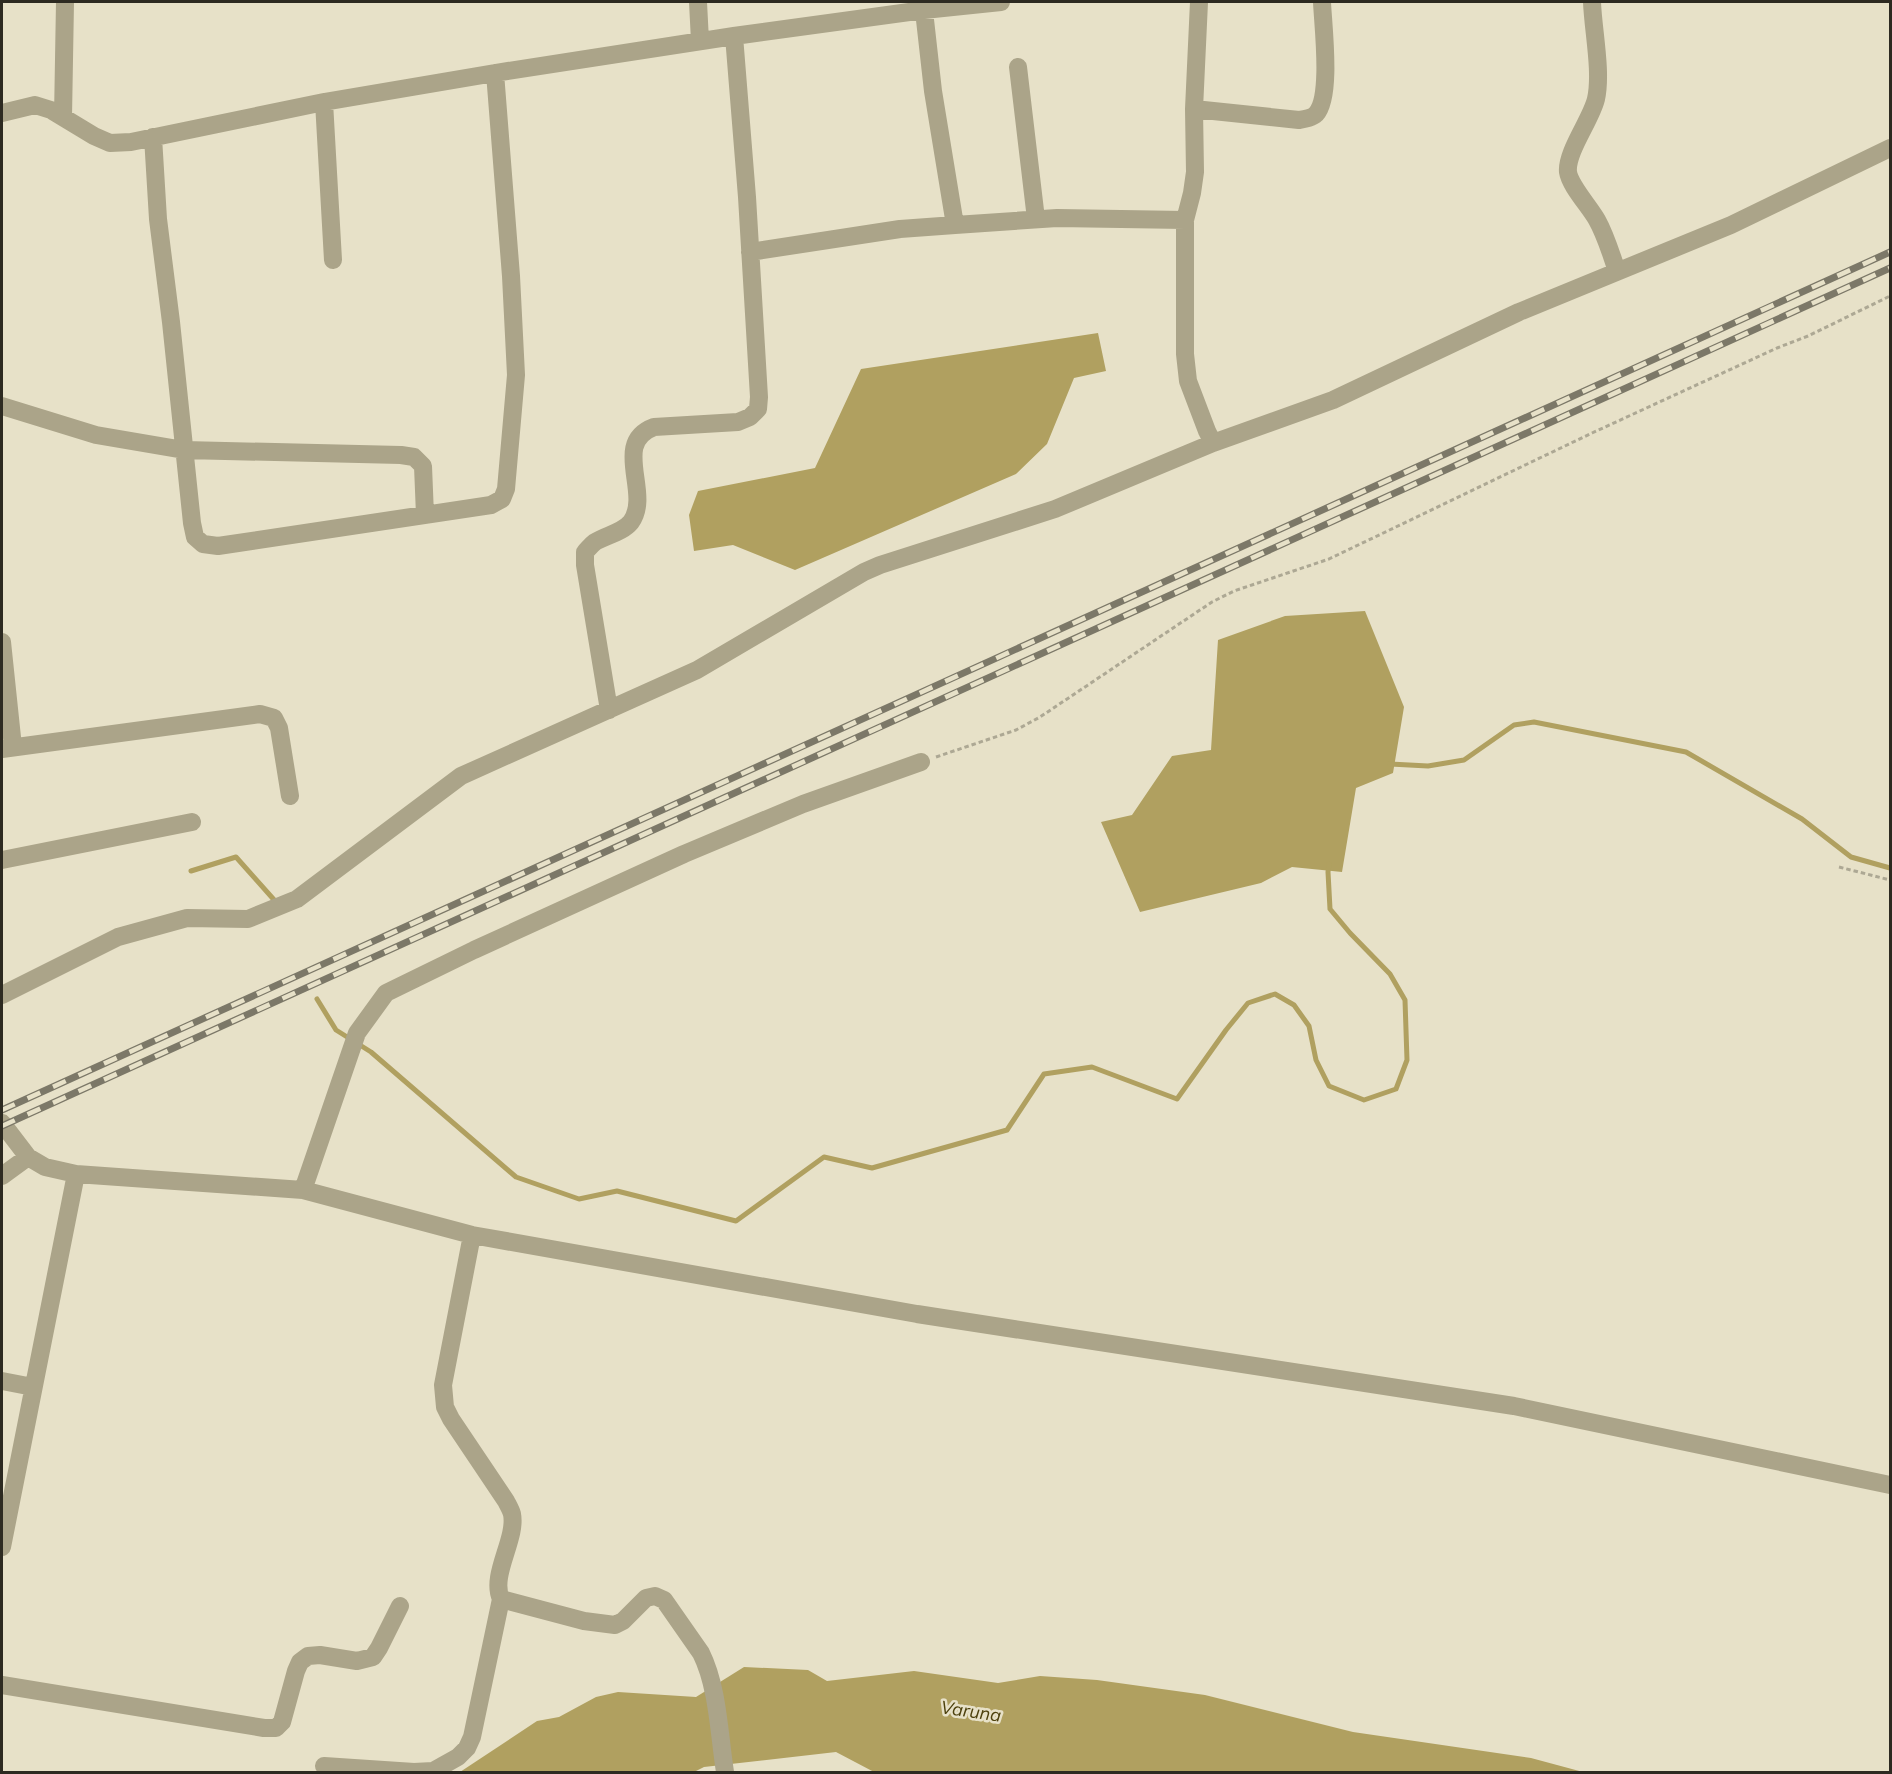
<svg xmlns="http://www.w3.org/2000/svg" width="1892" height="1774" font-family="Mulish,sans-serif">
	<style>
		.water { fill: #b0a060 }
		.lines { fill: none; stroke-linecap: round; stroke-linejoin: round }
		.stream { stroke: #b0a060; stroke-width: 5 }
		.path { stroke: #ada894; stroke-width: 3; stroke-dasharray: 4.5 3; stroke-linecap: butt }
		.minor { stroke: #aba489; stroke-width: 18 }
		.rail-casing { stroke: #7c7868; stroke-width: 7 }
		.rail { stroke: #e7e1c8; stroke-width: 4.5; stroke-dasharray: 14; stroke-linecap: butt }
		.labels { text-anchor: middle; dominant-baseline: central; stroke-width: 5; stroke-linejoin: round; paint-order: stroke }
		.water-label { font-size: 18px; font-style: italic; fill: #4d410d; stroke: #e7e1c8 }
	</style>
	<rect width="100%" height="100%" fill="#e7e1c8"/>
	<path class="water" d="M1098 333 1106 371 1074 378 1047 444 1016 474 795 570 733 545 694 551 689 515 698 491 815 468 861 369Z
		M1365 611 1404 707 1393 773 1356 788 1342 872 1292 867 1261 883 1140 912 1101 822 1132 815 1172 756 1211 750 1218 640 1285 616Z
		M744 1667 808 1670 827 1681 914 1671 998 1683 1040 1676 1097 1680 1205 1695 1353 1732 1531 1758 1583 1772H874L836 1752 704 1767 694 1772H460L537 1721 559 1717 596 1697 618 1692 696 1697Z"/>
	<g class="lines">
		<path class="stream" d="M1390 764 1428 766 1464 760 1514 725 1534 722 1686 752 1802 819 1851 857 1890 868
			M191 871 236 857 276 902
			M317 999 336 1030 371 1052 516 1177 579 1199 617 1191 736 1221 824 1157 872 1168 1007 1130 1044 1074 1092 1067 1177 1099 1226 1030 1248 1003 1275 994 1294 1005 1309 1026 1316 1060 1329 1086 1364 1100 1396 1089 1407 1060 1405 1000 1390 974 1350 933 1330 909 1328 872 1329 864"/>
		<path class="path" d="M936 757 1016 730 1040 717 1212 602 1234 591 1329 559 1592 433 1777 348 1808 336 1890 296
			M1839 867 1890 880"/>
		<path class="minor" d="M698 2 700 41
			M923 2 933 91 955 225
			M1199 2 1194 109 1195 172 1192 193 1185 220V354L1188 381 1207 431 1213 443
			M1592 2C1593 30 1602 72 1596 99 1591 120 1566 152 1568 172 1570 186 1590 207 1597 220 1606 236 1611 254 1617 271
			M1018 67 1036 219
			M324 102 333 260
			M1194 109 1299 120C1305 119 1312 118 1316 114 1332 97 1323 26 1322 2
			M2 113 35 105 51 110 94 136 110 143 131 142 324 102 495 73 734 36 924 10 1001 2
			M63 117 65 2
			M153 137 158 219 171 322 192 523 195 537 203 544 218 546 491 505 502 499 506 489 516 375 511 276 495 73
			M750 252 900 229 955 225 1057 218 1185 220
			M2 406 96 435 184 450 401 455 414 457 423 466 425 515
			M2 642 13 747
			M609 710 585 565V552C588 549 591 545 595 542 606 535 622 533 631 522 652 493 611 443 654 427L738 422 750 417 758 409 759 397 747 197 734 36
			M2 749 260 714 274 718 279 728 290 796
			M2 860 192 822
			M2 995 118 937 187 918 248 919 297 899 461 776 697 670 864 572 880 565 1055 509 1213 443 1333 400 1519 312 1731 225 1890 148
			M2 1123 28 1157 45 1167 76 1174 303 1190 472 1235 917 1314 1514 1406 1890 1485
			M2 1176 28 1157
			M303 1190 357 1033 386 993 474 950 684 854 803 804 921 762
			M472 1235 443 1385 445 1407 451 1419 506 1501C508 1505 511 1510 512 1514 517 1539 490 1575 501 1599L584 1621 615 1625 623 1621 646 1598 655 1596 664 1600 701 1653C718 1687 719 1734 725 1772
			M2 1381 33 1387
			M2 1547 76 1174
			M2 1685 264 1728H276L282 1722 296 1671 300 1662 308 1656 320 1655 357 1661 373 1657 379 1648 400 1606
			M324 1766 414 1772 433 1771 458 1757 467 1748 472 1737 501 1599"/>
		<defs>
			<path id="rail" d="M2 1110 1890 252
				M2 1126 1890 268"/>
		</defs>
		<use href="#rail" class="rail-casing"/>
		<use href="#rail" class="rail"/>
	</g>
	<g class="labels">
		<g class="water-label">
			<text transform="translate(971 1711) rotate(8)">Varuna</text>
		</g>
	</g>
	<rect width="1892" height="1774" fill="none" stroke="#2d2a21" stroke-width="6"/>
</svg>
